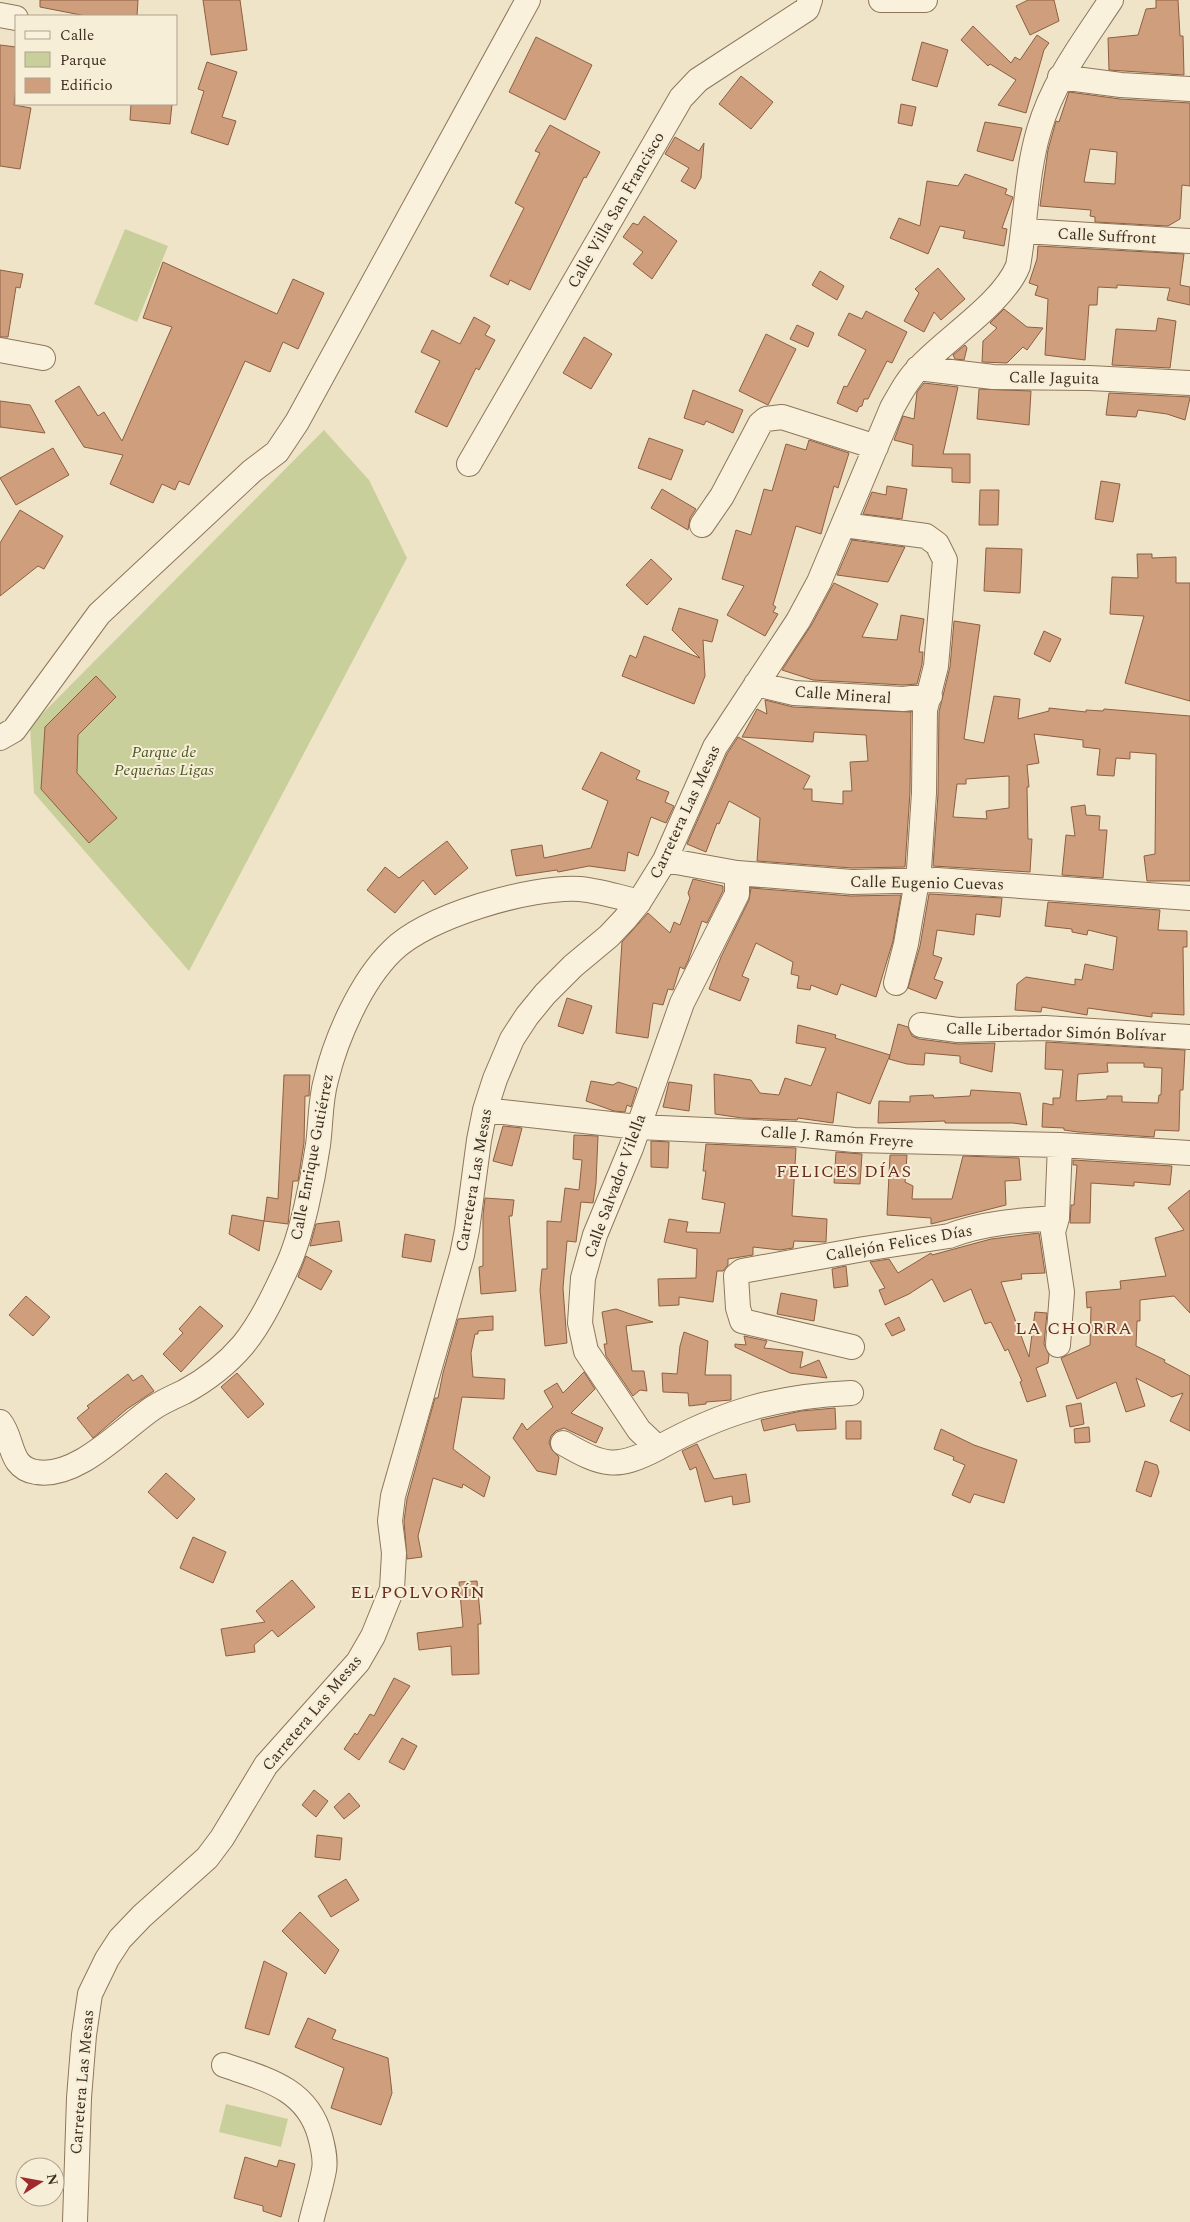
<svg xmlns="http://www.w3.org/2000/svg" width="1190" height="2222" font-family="Spectral,serif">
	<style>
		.green { fill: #c9cf9b }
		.building { fill: #cf9f7d; stroke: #8d5f41; fill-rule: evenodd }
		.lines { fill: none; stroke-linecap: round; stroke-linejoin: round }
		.minor-casing { stroke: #8d765c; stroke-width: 26 }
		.minor { stroke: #faf1dc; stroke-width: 24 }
		.labels { text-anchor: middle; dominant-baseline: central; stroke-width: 4; stroke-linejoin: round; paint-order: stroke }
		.street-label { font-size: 16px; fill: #3d2e20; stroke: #f7eed8 }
		.park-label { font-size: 16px; font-style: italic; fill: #4d5a26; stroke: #f7eed8 }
		.neighbourhood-label { font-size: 18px; letter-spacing: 1px; fill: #6b2e1e; stroke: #f7eed8 }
	</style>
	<rect width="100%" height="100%" fill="#f0e4c8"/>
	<path class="green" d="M125 229 168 246 137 322 94 304Z
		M324 430 369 480 407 558 189 971 34 793 30 726Z
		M226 2104 288 2119 281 2147 219 2132Z"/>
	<path class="building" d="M40 0H138L137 16H86L40 7Z
		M203 0H240L247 50 211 55Z
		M1028 0H1054L1059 21 1030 35 1016 6Z
		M1156 0H1178L1180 36H1183L1184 75 1109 70 1108 38 1138 35 1146 9 1156 8Z
		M973 26 1011 63 1015 57 1020 60 1037 35 1049 43 1044 50 1026 113 998 105 1016 80 990 64 988 66 961 40Z
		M536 37 592 65 565 120 509 92Z
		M922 42 948 50 937 87 912 80Z
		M0 45 16 47V87L14 105 31 108 20 169 0 166Z
		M207 62 237 72 222 117 236 121 228 145 191 133 204 91 198 89Z
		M741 76 773 102 751 129 719 104Z
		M1069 92 1120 99 1190 103V186L1182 185 1180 219 1168 226 1095 222V217L1090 216 1091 210 1040 206 1048 150 1056 121 1059 122ZM1090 149 1117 152 1115 184 1084 182Z
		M131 104H172L170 124 130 120Z
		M901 104 916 107 912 126 898 123Z
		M985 122 1022 128 1013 161 977 151Z
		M550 125 600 152 586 178 584 177 530 290 510 280 508 285 490 276 524 208 515 203 540 153 535 151Z
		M675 137 699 151 704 143 701 178 695 189 681 181 689 168 665 154Z
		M965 174 1007 189 1005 194 1013 197 1002 228 1007 229 1004 246 963 238 965 231 940 226 928 254 890 238 899 218 920 226 927 181 958 186Z
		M644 216 677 241 652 279 633 264 643 252 623 237 633 223 638 225Z
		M1038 246 1184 254 1180 285 1190 287V305L1167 300 1170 288 1117 285V288L1098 287 1097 305H1089L1085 360 1045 355 1048 299 1035 295 1038 286 1029 283 1037 259Z
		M163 262 277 314 293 279 324 293 298 349 283 342 270 372 245 361 189 485 179 481 175 490 162 484 153 503 110 484 123 455 84 447 55 401 79 386 98 416 104 412 122 441 172 327 143 318Z
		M938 268 965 299 941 320 934 312 924 332 904 321 919 293 915 289Z
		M0 270 23 274 20 288 16 287 8 337H0Z
		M820 271 844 286 837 300 812 285Z
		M1004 309 1027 327 1043 328 1027 350 1023 347 1007 363 982 362 983 341 997 328 990 323Z
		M866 311 907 332 892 363 887 361 868 399H864L862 406 859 407 857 412 837 403 844 386 847 387 866 350 838 335 849 313 862 319Z
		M474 317 490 326 485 335 495 340 479 370 476 368 447 427 415 412 440 361 421 352 432 330 460 344Z
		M1158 318 1176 321 1170 368 1112 365 1116 329 1156 331Z
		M797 325 814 333 808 347 790 339Z
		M766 334 796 349 768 405 739 391Z
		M584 337 612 354 591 389 563 373Z
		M965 345 967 348 964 360 955 359 953 355Z
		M924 383 958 387 943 454H970V483L952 482V468L912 466 913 445 894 440 903 416 914 419 917 392Z
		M979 389 1031 391 1029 425 977 419Z
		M693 390 743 410 733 433 706 421 704 425 684 418Z
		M1109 393 1190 397V398L1185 420 1167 414 1138 410 1136 417 1106 415Z
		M0 401 30 405 45 433 0 427Z
		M649 438 683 450 671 480 638 468Z
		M809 440 849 453 838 488 834 486 821 534 796 526 773 605 776 607 773 612 778 614 765 636 727 615 744 586 722 579 736 530 751 535 764 489 772 491 786 444 806 450Z
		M53 448 69 475 16 505 0 478Z
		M1101 481 1120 484 1113 522 1095 519Z
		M887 486 907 489 902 519 863 514 872 492 886 495Z
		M662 489 696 509 690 518 688 530 651 508Z
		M980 490H999L998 525H979Z
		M20 510 63 536 44 569 38 566 0 596V543Z
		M852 540 905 547 888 582 837 575Z
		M986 548 1022 549 1020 593 984 591Z
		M1137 554H1152V558L1176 557V583H1190V701L1125 683 1144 616 1110 614 1112 577 1138 578Z
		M651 559 672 579 647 605 626 585Z
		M834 583 878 604 862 637 897 640 901 615 924 619 919 652H923L922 664 917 684 903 685 813 680 782 670 812 624Z
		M679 608 718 620 712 642 703 640 705 676 694 704 622 676 630 655 636 658 644 636 700 658 672 630Z
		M954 621 980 625 964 739 984 743 994 696 1020 699 1018 719 1049 711V708L1086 712V710L1103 711 1104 709 1190 716V881H1147L1144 856 1155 854 1156 754 1130 752V759L1116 758 1114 776 1097 775 1100 749 1083 747V740L1034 734 1039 763 1027 765 1029 787H1027L1028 839H1032L1030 872 933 866 938 794 939 712 950 667ZM1009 776V808L986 811 987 819 953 817 957 784H966V779Z
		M1044 631 1061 639 1050 662 1034 654Z
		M96 676 116 697 78 735 77 773 117 818 89 843 41 789 45 727Z
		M765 700 793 707 911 712 910 792 905 867 852 868 757 861 760 818 729 801 719 824 717 823 706 852 687 844 727 754 738 737 810 776 803 789H812V801L843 804V791H852L850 762 868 761 866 735 814 732 813 742 742 737 757 709 767 714Z
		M601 752 640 771 636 779 669 792 665 802 674 806 666 823 651 817 638 856 628 852 625 871 589 866 558 872 557 870 516 876 511 850 542 845 544 858 591 848 608 801 582 789Z
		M1085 805 1086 815 1100 816 1099 830H1107L1103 878 1062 875 1066 835 1075 836 1071 807Z
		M447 841 468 868 435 895 423 880 395 913 367 890 385 867 399 878Z
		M693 879 723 886V891L707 923 702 921 688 961 684 969 680 967 673 990 668 989 663 1005 653 1003 648 1038 616 1033 622 942 648 913 670 933 674 922 680 925 690 898 688 893Z
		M751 888 851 896 901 895 893 941 876 997 841 984 837 995 811 985 810 990 797 988 799 976 791 974 793 962 756 943 742 976 749 979 740 1001 709 989 721 957 749 900Z
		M929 894 1002 898 1000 917 976 914 974 935 937 930 933 955 942 958 934 979 943 982 936 999 908 988 920 946Z
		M1048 902 1160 910 1158 930 1187 931V947H1183L1184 1015 1152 1013V1017L1088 1008 1087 1015 1042 1007 1041 1012 1015 1010 1017 984 1026 977 1075 985V979L1082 980 1085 964 1113 970 1117 937 1088 930 1087 935 1072 932V929L1045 926Z
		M567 998 592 1006 583 1034 558 1026Z
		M898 1024 908 1027 912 1036 919 1039 958 1044 995 1043 992 1072 960 1063V1056L925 1053 924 1065 907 1064 889 1059Z
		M798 1025 836 1035 835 1038 890 1055 870 1104 837 1092 833 1123 798 1118 797 1120 742 1118 715 1114 714 1074 751 1080 760 1093 779 1095 785 1078 811 1086 826 1048 796 1043Z
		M1046 1042 1185 1050 1183 1090H1180L1179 1131 1155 1130 1154 1137 1078 1132 1064 1130V1128L1042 1127 1043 1103 1053 1105V1098H1060L1063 1070 1045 1069ZM1107 1063H1144V1067L1162 1068 1161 1095H1159L1158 1103 1122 1102V1096H1107V1099L1076 1101 1078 1074 1108 1072Z
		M284 1075H310L309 1096H305L304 1143 298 1181H293L288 1224 264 1221 267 1197 278 1199Z
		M591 1081 613 1085 618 1082 637 1088 631 1107 627 1105 625 1112 614 1111 586 1101Z
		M669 1082 692 1085 689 1111 663 1107Z
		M971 1090 1020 1093 1027 1125 1013 1123H945V1121L878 1123 879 1101 910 1102V1096L933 1095 934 1098 970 1096Z
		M503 1126 522 1128 512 1166 493 1161Z
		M574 1135 598 1136 596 1183 593 1203 581 1202 576 1242 567 1241 563 1288 567 1343 545 1346 540 1290 542 1269H547V1221L561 1222 565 1188 579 1190 582 1160 573 1159Z
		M651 1141 669 1142 668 1168 651 1167Z
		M706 1144 796 1148 792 1216 827 1219 826 1242 794 1241 793 1248 780 1250 753 1247V1255L728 1259V1265L723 1271H717L713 1302 679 1297V1305L659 1306 658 1279 696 1278 697 1249 664 1242 669 1219 688 1222 686 1232 720 1233 725 1203 702 1199 706 1171H703Z
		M836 1152 862 1154 860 1184 834 1183Z
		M890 1155H907L905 1182 913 1186 912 1199H952L963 1156 1019 1158 1021 1180 1005 1181 1006 1205 931 1224V1218L887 1215Z
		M1073 1160 1172 1166 1170 1185 1134 1182V1186L1091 1183 1090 1223H1070L1071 1205H1074L1077 1165H1073Z
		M1190 1190V1313L1174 1296 1140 1300V1321H1137L1136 1346 1165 1360 1164 1362 1190 1376V1431L1170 1421 1183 1393 1172 1397 1136 1378 1145 1406 1126 1412 1116 1382 1077 1399 1061 1358 1090 1345 1091 1307 1087 1308 1086 1292 1121 1289 1120 1281 1166 1276 1155 1238 1184 1230 1168 1208Z
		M485 1198 514 1200 512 1216H509L516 1291 481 1294 479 1267 483 1266V1215Z
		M232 1215 264 1221 259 1251 229 1234Z
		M339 1221 342 1241 310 1246 316 1224Z
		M1039 1233 1045 1273 1021 1274 1022 1279 1001 1282 1029 1357 1035 1312 1047 1313 1044 1344 1049 1355 1048 1363 1036 1368 1046 1396 1027 1402 1020 1382 1022 1381 1008 1349 1005 1351 991 1322 985 1324 971 1289 944 1302 932 1279 909 1294 885 1305 879 1290 885 1288 870 1262 889 1259 898 1273 931 1253 932 1255 991 1239Z
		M405 1234 435 1240 431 1262 402 1257Z
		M306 1256 332 1271 321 1290 298 1277Z
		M846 1266 848 1286 834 1288 832 1269Z
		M781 1293 817 1300 814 1321 777 1314Z
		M26 1296 50 1317 33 1336 9 1315Z
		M200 1306 223 1326 181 1372 163 1354 183 1333 179 1329Z
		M616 1309 653 1322 626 1326 632 1371H644L647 1391 640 1390 633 1396 606 1356 604 1344H607L602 1312Z
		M493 1316V1330L478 1331V1334H475L471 1353 473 1377 505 1379 504 1399 462 1397 453 1449 490 1477 484 1497 463 1484 462 1488 433 1478 418 1536 422 1557 407 1559 404 1521 407 1499 435 1398H438L443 1373 458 1319Z
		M899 1317 905 1330 892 1336 885 1324Z
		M684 1332 708 1341 705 1375H731V1400L706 1402V1404L689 1406 688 1393 663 1392 662 1373 677 1374 680 1346Z
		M744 1336 767 1341 764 1348 803 1352 800 1368 819 1360 827 1378 790 1373 735 1347V1344L746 1345Z
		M584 1372 595 1389 571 1413 603 1428 596 1443 564 1428 556 1431 551 1436 549 1443 552 1450 559 1457 556 1475 537 1471 513 1438 522 1423 527 1430 553 1407 544 1391 557 1383 563 1393Z
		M237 1373 264 1404 248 1418 221 1387Z
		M128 1374 133 1381 142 1375 154 1391 127 1409 93 1438 77 1418 89 1408 87 1406Z
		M1081 1403 1084 1424 1070 1427 1066 1406Z
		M835 1408 836 1429 797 1431 795 1424 764 1431 761 1420 801 1411Z
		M846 1421H861V1439H846Z
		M1089 1427 1090 1442 1075 1443 1074 1429Z
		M941 1429 974 1445 1017 1460 1004 1503 974 1494 970 1503 952 1495 965 1465 953 1460 954 1457 934 1449Z
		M697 1444 714 1479 746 1474 750 1502 733 1505 732 1496 705 1502 696 1467 690 1470 682 1451Z
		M1145 1461 1157 1465 1159 1472 1151 1497 1136 1491Z
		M166 1473 195 1499 177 1519 148 1492Z
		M193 1537 226 1552 213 1583 180 1568Z
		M292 1580 315 1607 278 1637 272 1630 254 1645 255 1652 226 1656 221 1629 265 1622 256 1611Z
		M477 1581 481 1624H478L479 1674 452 1675 451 1646 419 1650 417 1633 463 1627 459 1582Z
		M394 1678 410 1686 359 1760 344 1749 355 1733 357 1735 370 1714 374 1716Z
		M402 1738 417 1746 404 1770 389 1762Z
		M314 1790 328 1801 316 1817 302 1805Z
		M349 1793 360 1806 344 1819 334 1807Z
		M317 1835 342 1838 340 1860 315 1857Z
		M346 1879 359 1900 331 1917 318 1896Z
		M300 1912 339 1950 325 1974 282 1931Z
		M264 1961 287 1973 269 2035 245 2028Z
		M308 2018 336 2030 332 2039 388 2058 392 2093 381 2125 331 2108 344 2068 295 2047Z
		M245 2157 277 2167 279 2160 295 2164 281 2217 263 2211V2206L234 2198Z"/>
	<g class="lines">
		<defs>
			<path id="minor" d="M881 0H925
				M0 15 16 18
				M1060 77 1121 85 1190 89
				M1024 231 1190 241
				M0 350 43 358
				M918 368 993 377 1089 378 1190 383
				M469 464 681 98 698 80 807 9 810 0
				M702 525 722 496 760 424 766 419 782 417 876 447
				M844 525 926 536 937 544 945 560 936 666 925 710 924 793 919 869 906 944 896 983
				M756 684 794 693 903 699 930 696
				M0 738 14 730 99 614 252 471 277 452 297 422 528 0
				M665 860 737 873 852 882 937 880 1190 898
				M737 873V894L682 1003 631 1148 595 1235 583 1278 580 1323 586 1351 639 1430 658 1448C723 1412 777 1396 851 1393
				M921 1025 958 1030 1045 1028 1190 1037
				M485 1110 638 1127 795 1134 854 1140 1060 1145 1190 1153
				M1058 1345 1062 1292 1053 1232 1057 1218 1060 1145
				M852 1347 742 1321 738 1308 736 1276 742 1271 864 1249 949 1236C982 1223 1022 1220 1057 1218
				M0 1422C14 1439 8 1468 36 1472 77 1479 121 1430 153 1408 162 1402 173 1397 184 1392 206 1380 226 1365 243 1345 261 1323 275 1293 287 1267 302 1235 313 1179 318 1145 321 1123 320 1101 326 1080 336 1038 361 981 392 951 427 916 530 886 580 889 600 891 619 897 639 902
				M563 1443C603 1466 616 1470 658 1448
				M224 2065C265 2079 307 2088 320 2136 323 2147 326 2159 324 2170 321 2187 315 2205 311 2222
				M75 2222 79 2098 84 2035 90 1994 107 1959 120 1939 142 1916 207 1858 222 1838 266 1765 358 1662 373 1636 392 1589 394 1553 390 1521 393 1496 462 1255 467 1230 479 1140 485 1110 495 1079 512 1039 527 1016 545 994 573 966 609 936 625 919 639 902 665 860 715 747 798 621 819 582 892 408C900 394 908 378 920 367 948 337 1003 303 1018 266 1026 221 1026 174 1039 130 1053 81 1084 41 1111 0"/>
		</defs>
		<use href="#minor" class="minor-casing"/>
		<use href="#minor" class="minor"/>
	</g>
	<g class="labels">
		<g class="street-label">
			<text transform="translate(616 210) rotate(-60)">Calle Villa San Francisco</text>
			<text transform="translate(1107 236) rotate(3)">Calle Suffront</text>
			<text transform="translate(1054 378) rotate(1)">Calle Jaguita</text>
			<text transform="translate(843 695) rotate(4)">Calle Mineral</text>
			<text transform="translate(685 812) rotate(-65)">Carretera Las Mesas</text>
			<text transform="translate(927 883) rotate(1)">Calle Eugenio Cuevas</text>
			<text transform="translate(1056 1032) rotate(2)">Calle Libertador Simón Bolívar</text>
			<text transform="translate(837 1137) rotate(4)">Calle J. Ramón Freyre</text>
			<text transform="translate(312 1157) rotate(-79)">Calle Enrique Gutiérrez</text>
			<text transform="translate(474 1180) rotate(-80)">Carretera Las Mesas</text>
			<text transform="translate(615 1186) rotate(-70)">Calle Salvador Vilella</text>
			<text transform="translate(899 1243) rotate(-10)">Callejón Felices Días</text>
			<text transform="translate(312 1713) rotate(-50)">Carretera Las Mesas</text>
			<text transform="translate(82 2082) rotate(-85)">Carretera Las Mesas</text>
		</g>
		<g class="park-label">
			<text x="164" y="752">Parque de<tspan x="164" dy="18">Pequeñas Ligas</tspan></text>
		</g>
		<g class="neighbourhood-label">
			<text x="844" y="1171">FELICES DÍAS</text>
			<text x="1074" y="1328">LA CHORRA</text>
			<text x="418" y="1592">EL POLVORÍN</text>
		</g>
	</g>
	<rect x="15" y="15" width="162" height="90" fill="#f7eed8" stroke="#ada18e"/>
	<rect x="25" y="31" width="25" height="8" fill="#faf1dc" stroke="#ada18e"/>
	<text x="60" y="40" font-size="15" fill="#3d2e20">Calle</text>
	<rect x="25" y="52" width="25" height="15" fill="#c9cf9b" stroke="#ada18e"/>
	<text x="60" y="65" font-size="15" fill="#3d2e20">Parque</text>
	<rect x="25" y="78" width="25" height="15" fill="#cf9f7d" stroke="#ada18e"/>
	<text x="60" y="90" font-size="15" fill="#3d2e20">Edificio</text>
	<g transform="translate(40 2182) rotate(79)"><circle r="24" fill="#f7eed8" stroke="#ada18e"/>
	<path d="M0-4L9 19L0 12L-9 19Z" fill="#9e2a2b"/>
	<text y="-8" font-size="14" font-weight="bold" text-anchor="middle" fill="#3d2e20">N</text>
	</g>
</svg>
